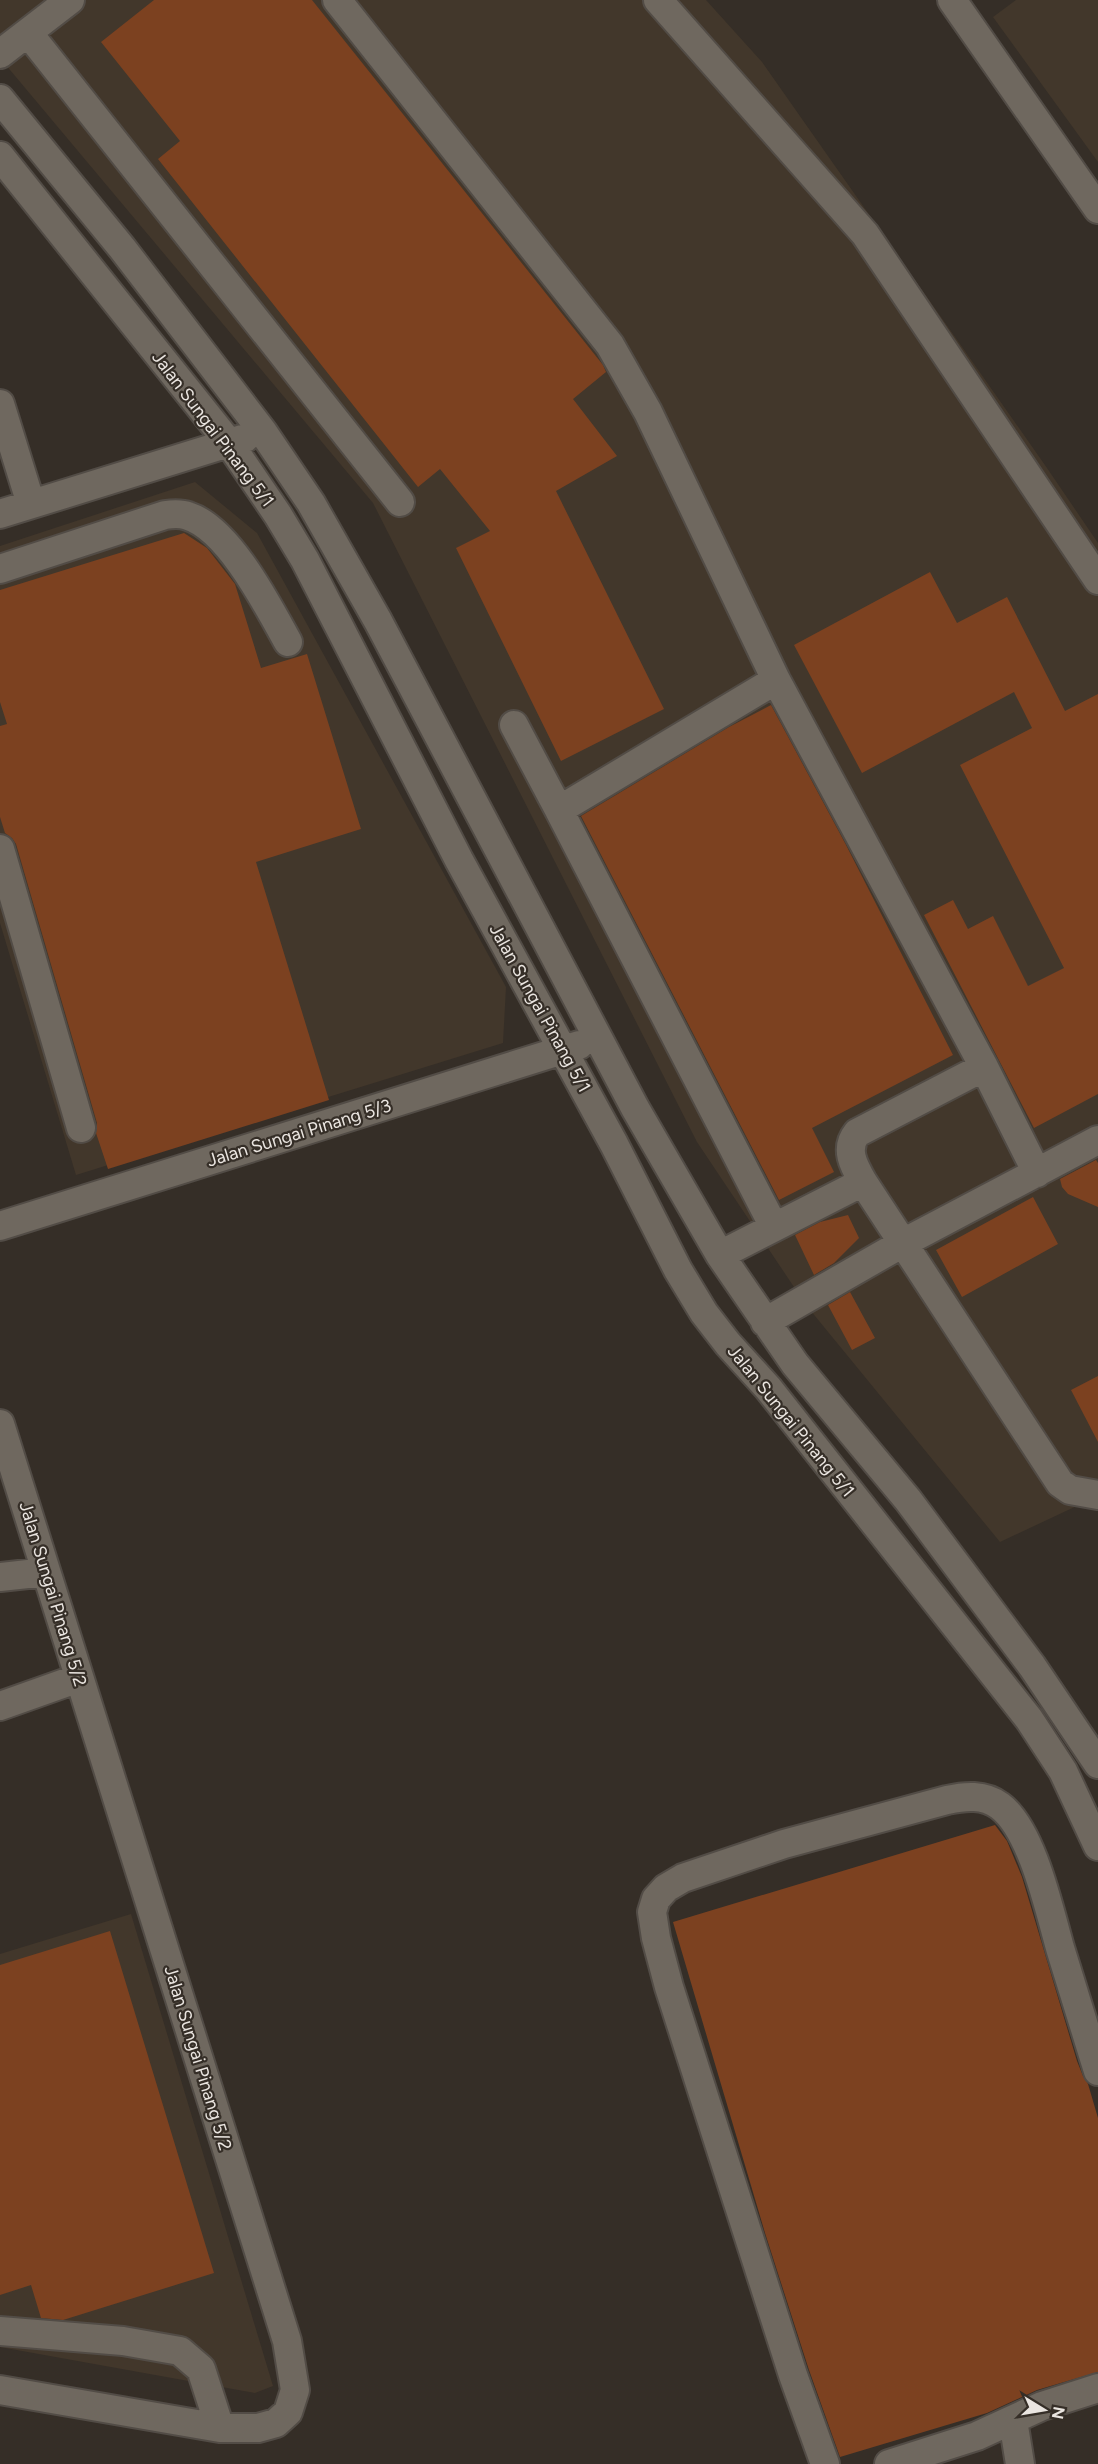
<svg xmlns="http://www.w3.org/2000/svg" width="1098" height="2464" font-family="Figtree,sans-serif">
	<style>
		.built { fill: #42372b }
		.building { fill: #7c4120 }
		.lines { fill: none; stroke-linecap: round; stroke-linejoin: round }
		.minor-casing { stroke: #524c46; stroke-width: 32 }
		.minor { stroke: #6f685f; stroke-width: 28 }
		.labels { text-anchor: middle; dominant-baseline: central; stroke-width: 4.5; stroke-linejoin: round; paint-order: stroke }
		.street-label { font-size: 18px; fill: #eae5e0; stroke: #352e27 }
	</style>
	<rect width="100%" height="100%" fill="#352e27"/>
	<path class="built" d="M0 0H706L762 62 1047 468 1098 543V1496L1000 1542 806 1305 697 1142 373 503 0 58Z
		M1016 0H1098V162L993 17Z
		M195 482 257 533 506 987 503 1043 76 1175 0 923V546Z
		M131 1914 273 2386 255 2393 0 2347V1954Z"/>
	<path class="building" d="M154 0H312L603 365 606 372 573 399 617 456 556 491 664 709 561 761 456 548 490 531 440 469 418 487 158 159 180 141 101 42Z
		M184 533 207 548 235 584 261 668 307 654 361 829 256 862 329 1100 108 1169 96 1133 97 1123 16 844 12 838 5 833 0 817V726L7 724 0 702V590Z
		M930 572 957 623 1007 597 1065 711 1098 694V1094L1034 1128 924 915 953 900 968 929 993 916 1028 986 1064 968 960 765 1032 728 1014 692 862 773 794 645Z
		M771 705 845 843 953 1055 812 1128 834 1172 779 1200 581 816 729 727Z
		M1096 1160 1098 1163V1207L1068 1194 1062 1187 1060 1179Z
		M1033 1197 1058 1244 962 1297 936 1250Z
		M848 1215 859 1238 834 1263 814 1275 795 1235 820 1222Z
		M850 1292 875 1338 852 1350 828 1305Z
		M1098 1376V1442L1071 1390Z
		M995 1825 1007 1841 1022 1877 1077 2061 1083 2076 1088 2084 1098 2118V2372L1037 2390 987 2413 840 2457 809 2370 765 2233 673 1922Z
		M110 1931 214 2273 63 2320 41 2318 31 2285 0 2295V1965Z"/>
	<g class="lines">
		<defs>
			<path id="minor" d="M337 0 610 345 648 412 776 680 984 1067 857 1133C844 1149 854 1166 863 1182L1060 1483 1070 1490 1098 1495
				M658 0 865 234 1098 580
				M952 0 1098 209
				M29 34 400 502
				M0 54 70 0
				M0 99 122 248 263 432 311 503 378 621 635 1108 720 1255 795 1364 908 1500 1032 1666 1098 1764
				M0 156 229 443 278 515 305 560 459 860 614 1144 678 1270 704 1313 728 1344 768 1388 1029 1719 1063 1771 1098 1846
				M0 404 31 504
				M0 514 245 438
				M0 569 165 515C172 514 180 513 188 516 229 529 268 606 288 642
				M514 725 559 810
				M0 849 81 1128
				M984 1067 1037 1173
				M0 1226 579 1045
				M774 1227 559 810 776 680
				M720 1255 863 1182
				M765 1322 903 1243 1098 1140
				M0 1424 287 2341 295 2390 288 2412 276 2423 258 2428H220L0 2390
				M0 1577 46 1572
				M0 1706 79 1678
				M0 2331 123 2341 180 2351 201 2369 220 2428
				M1013 2420 1020 2464
				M825 2464 793 2375 669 1987 656 1938 652 1912 656 1899 666 1888 683 1878 784 1844 947 1800C965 1796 984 1794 1000 1806 1032 1830 1049 1909 1060 1948 1073 1989 1085 2030 1098 2071
				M889 2464 977 2436 1042 2406 1098 2388"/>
		</defs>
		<use href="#minor" class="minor-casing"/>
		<use href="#minor" class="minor"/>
	</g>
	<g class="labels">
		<g class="street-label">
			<text transform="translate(213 429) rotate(53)">Jalan Sungai Pinang 5/1</text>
			<text transform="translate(540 1008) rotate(61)">Jalan Sungai Pinang 5/1</text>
			<text transform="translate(299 1133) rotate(-17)">Jalan Sungai Pinang 5/3</text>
			<text transform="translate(791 1421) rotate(51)">Jalan Sungai Pinang 5/1</text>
			<text transform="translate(53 1594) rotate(73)">Jalan Sungai Pinang 5/2</text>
			<text transform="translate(198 2058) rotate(73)">Jalan Sungai Pinang 5/2</text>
		</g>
	</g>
	<g transform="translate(1044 2410) rotate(101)" stroke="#352e27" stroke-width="4.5" paint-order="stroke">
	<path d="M0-4.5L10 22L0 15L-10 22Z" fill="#eae5e0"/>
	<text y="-9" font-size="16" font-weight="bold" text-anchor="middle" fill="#eae5e0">N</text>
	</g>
</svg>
